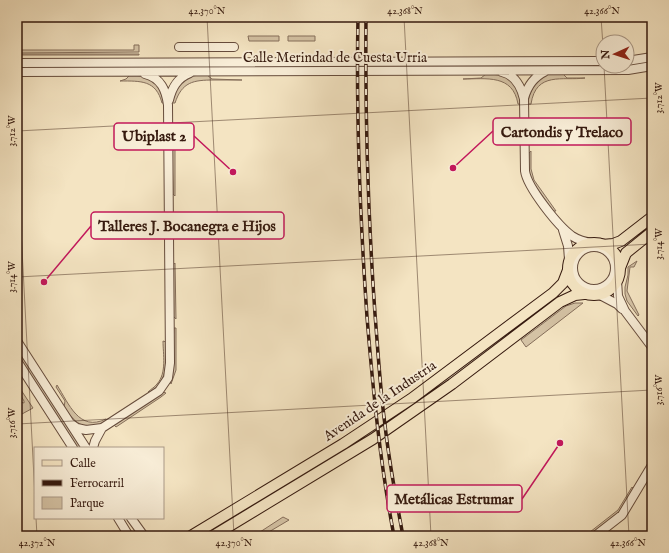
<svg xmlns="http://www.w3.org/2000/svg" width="669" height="553" font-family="'IM FELL English',serif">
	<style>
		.green { fill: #d4c2a4; stroke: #856e5a }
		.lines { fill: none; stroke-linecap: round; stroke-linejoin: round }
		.minor-casing { stroke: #664c3c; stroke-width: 10 }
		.major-casing { stroke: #361a0f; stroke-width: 12 }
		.minor { stroke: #f8edd7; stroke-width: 8 }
		.major { stroke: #f4e4c2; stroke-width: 10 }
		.rail-casing { stroke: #361a0f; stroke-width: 3.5 }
		.rail { stroke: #f8edd7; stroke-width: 2; stroke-dasharray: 6; stroke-linecap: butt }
		.ticks { fill: none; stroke: #361a0f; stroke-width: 1; stroke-opacity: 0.45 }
		.labels { text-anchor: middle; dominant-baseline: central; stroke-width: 4; stroke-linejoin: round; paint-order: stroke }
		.street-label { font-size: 14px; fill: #361a0f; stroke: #f8edd7 }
		.leader { fill: none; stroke: #c2185b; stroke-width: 1.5 }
		.callout-dot { fill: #c2185b; stroke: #f8edd7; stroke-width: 1.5 }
		.callout { fill: #f8edd7; stroke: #c2185b; stroke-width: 1.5 }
		.callout-label { font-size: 15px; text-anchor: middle; font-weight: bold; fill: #361a0f }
		.neatline { fill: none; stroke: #361a0f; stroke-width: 1.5 }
		.ticks-label { font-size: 10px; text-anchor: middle; fill: #361a0f }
	</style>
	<rect width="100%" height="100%" fill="#f4e4c2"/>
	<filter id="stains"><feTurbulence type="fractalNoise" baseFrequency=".005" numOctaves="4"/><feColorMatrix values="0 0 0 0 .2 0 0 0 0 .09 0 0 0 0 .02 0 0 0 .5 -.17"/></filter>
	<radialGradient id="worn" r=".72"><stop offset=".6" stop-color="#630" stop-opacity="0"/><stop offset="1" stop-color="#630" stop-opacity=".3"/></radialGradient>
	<path class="green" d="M248 36H279V41H249Z
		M288 36H315V41H288Z
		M134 45H139V52L17 53V50H134Z
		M17 54H139V55H17Z
		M603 64V66L17 68V67Z
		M486 74C508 74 518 81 521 104H518C513 74 486 79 463 79L481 78Z
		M549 74H563L567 78H585C563 81 536 71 531 104H528C529 90 536 79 549 74Z
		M130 75C154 76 157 81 165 103H162C156 80 141 81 120 81L126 79Z
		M198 75H207L212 79 242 80C233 80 223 80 214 80 193 80 182 82 175 103H172C173 89 183 77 198 75Z
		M175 149V196L173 194 172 151Z
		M531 151V169L534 180 556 211H553L532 181 528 171 529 153Z
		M637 261 634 267H630L627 291 639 315 638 316 627 301 625 294V287L628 275V267Z
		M175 263 176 319 173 316V265Z
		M575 303H583L526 347 521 340 566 306Z
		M174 328H176V370L171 384 170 380Z
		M163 341 166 342C166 362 169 378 151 392H148C151 389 155 387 157 384 167 373 163 354 163 341Z
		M17 348 82 448H77L17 354Z
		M17 384 33 408 22 414 17 409V401L24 403V401L17 389Z
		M57 385C69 404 79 432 106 419L107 421C87 433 76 425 64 407L65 401 56 387Z
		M163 392 166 393 161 397 116 427 114 425Z
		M632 487 634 489 619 513 593 533 590 532 618 510Z
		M283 517 289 520 262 536H257L260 532Z"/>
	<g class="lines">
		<defs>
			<path id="minor" d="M179 47H234
				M627 61 652 57
				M17 63 603 61
				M17 72 628 70 652 66
				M502 72C515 75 521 86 524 99L525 171C527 187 558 226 572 236 578 240 585 242 593 243
				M524 98C528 85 534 77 546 71
				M169 100C172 88 177 78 190 73
				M563 230 568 246 569 260
				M573 268a21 21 0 1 1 42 0a21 21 0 1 1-42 0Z
				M617 280 618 296 625 311 652 347
				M600 295 617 304 622 309
				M17 341 86 448
				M17 361 73 448
				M70 423 77 428 86 430 102 428 159 391 168 378 170 363 168 105C166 90 161 78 145 74
				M93 448 95 441 102 428
				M118 518 129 536
				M131 518 144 536
				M595 536 622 515 652 465"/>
			<path id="major" d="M568 269a26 26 0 1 1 52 0a26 26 0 1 1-52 0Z
				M602 245 613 244 621 241 652 217
				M620 268 626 253 652 232
				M191 536 343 444 411 399 553 293 563 283 568 270
				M213 536 373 439 452 384 560 302 575 295 584 294"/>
		</defs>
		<use href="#minor" class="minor-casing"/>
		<use href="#major" class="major-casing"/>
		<use href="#minor" class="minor"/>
		<use href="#major" class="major"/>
		<defs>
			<path id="rail" d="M358 17C356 117 360 217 367 317 373 390 380 463 394 536
				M366 17C365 116 368 215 375 314 378 351 380 388 385 425 389 462 396 499 403 536"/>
		</defs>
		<use href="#rail" class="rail-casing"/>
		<use href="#rail" class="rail"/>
	</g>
	<path class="ticks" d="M207 17 234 536M404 17 431 536M601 17 603 46M604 66 629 536M17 131 652 98M17 154 35 497M17 277 652 244M17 424 652 390M36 518 37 536"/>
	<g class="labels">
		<g class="street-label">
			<text x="335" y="58">Calle Merindad de Cuesta Urria</text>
			<text transform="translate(380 401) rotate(-34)">Avenida de la Industria</text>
		</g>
	</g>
	<path class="leader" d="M453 168L493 131M233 172L194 136M44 282L91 226M560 443L522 499"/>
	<g class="callout-dot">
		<circle cx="453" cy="168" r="4"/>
		<circle cx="233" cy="172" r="4"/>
		<circle cx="44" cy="282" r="4"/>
		<circle cx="560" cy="443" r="4"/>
	</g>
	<g class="callout">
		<rect x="493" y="118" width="138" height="27" rx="4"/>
		<rect x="114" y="123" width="80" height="27" rx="4"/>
		<rect x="91" y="212" width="193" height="27" rx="4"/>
		<rect x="387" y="485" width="135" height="27" rx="4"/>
	</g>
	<g class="callout-label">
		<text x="562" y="137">Cartondis y Trelaco</text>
		<text x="154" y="141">Ubiplast 2</text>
		<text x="187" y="231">Talleres J. Bocanegra e Hijos</text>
		<text x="454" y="504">Metálicas Estrumar</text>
	</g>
	<rect width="669" height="553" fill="none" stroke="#f4e4c2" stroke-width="44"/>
	<rect x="34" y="447" width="130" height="72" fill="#f8edd7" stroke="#aa9987"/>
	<rect x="42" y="460" width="20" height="6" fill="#f4e4c2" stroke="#aa9987"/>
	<text x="70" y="467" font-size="12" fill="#361a0f">Calle</text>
	<rect x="42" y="480" width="20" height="6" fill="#361a0f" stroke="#aa9987"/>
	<text x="70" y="487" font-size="12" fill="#361a0f">Ferrocarril</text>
	<rect x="42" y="497" width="20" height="12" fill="#d4c2a4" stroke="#aa9987"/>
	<text x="70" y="507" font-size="12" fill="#361a0f">Parque</text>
	<g transform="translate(615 54) rotate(267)"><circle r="19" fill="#f8edd7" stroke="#aa9987"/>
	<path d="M0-3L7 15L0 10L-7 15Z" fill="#8f2418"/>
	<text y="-6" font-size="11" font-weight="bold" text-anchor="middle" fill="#361a0f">N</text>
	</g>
	<rect x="22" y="22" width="625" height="509" class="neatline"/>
	<g class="ticks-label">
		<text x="207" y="14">42.370°N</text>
		<text x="405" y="14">42.368°N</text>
		<text x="602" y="14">42.366°N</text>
		<text transform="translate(658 98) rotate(-90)" y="4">3.712°W</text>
		<text transform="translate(11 131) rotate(-90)" y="4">3.712°W</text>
		<text transform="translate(658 244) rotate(-90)" y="4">3.714°W</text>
		<text transform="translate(11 277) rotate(-90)" y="4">3.714°W</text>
		<text transform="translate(658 390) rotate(-90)" y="4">3.716°W</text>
		<text transform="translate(11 423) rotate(-90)" y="4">3.716°W</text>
		<text x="37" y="546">42.372°N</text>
		<text x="234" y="546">42.370°N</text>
		<text x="431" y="546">42.368°N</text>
		<text x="628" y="546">42.366°N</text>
	</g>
	<rect width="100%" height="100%" filter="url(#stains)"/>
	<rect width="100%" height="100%" fill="url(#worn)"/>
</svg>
